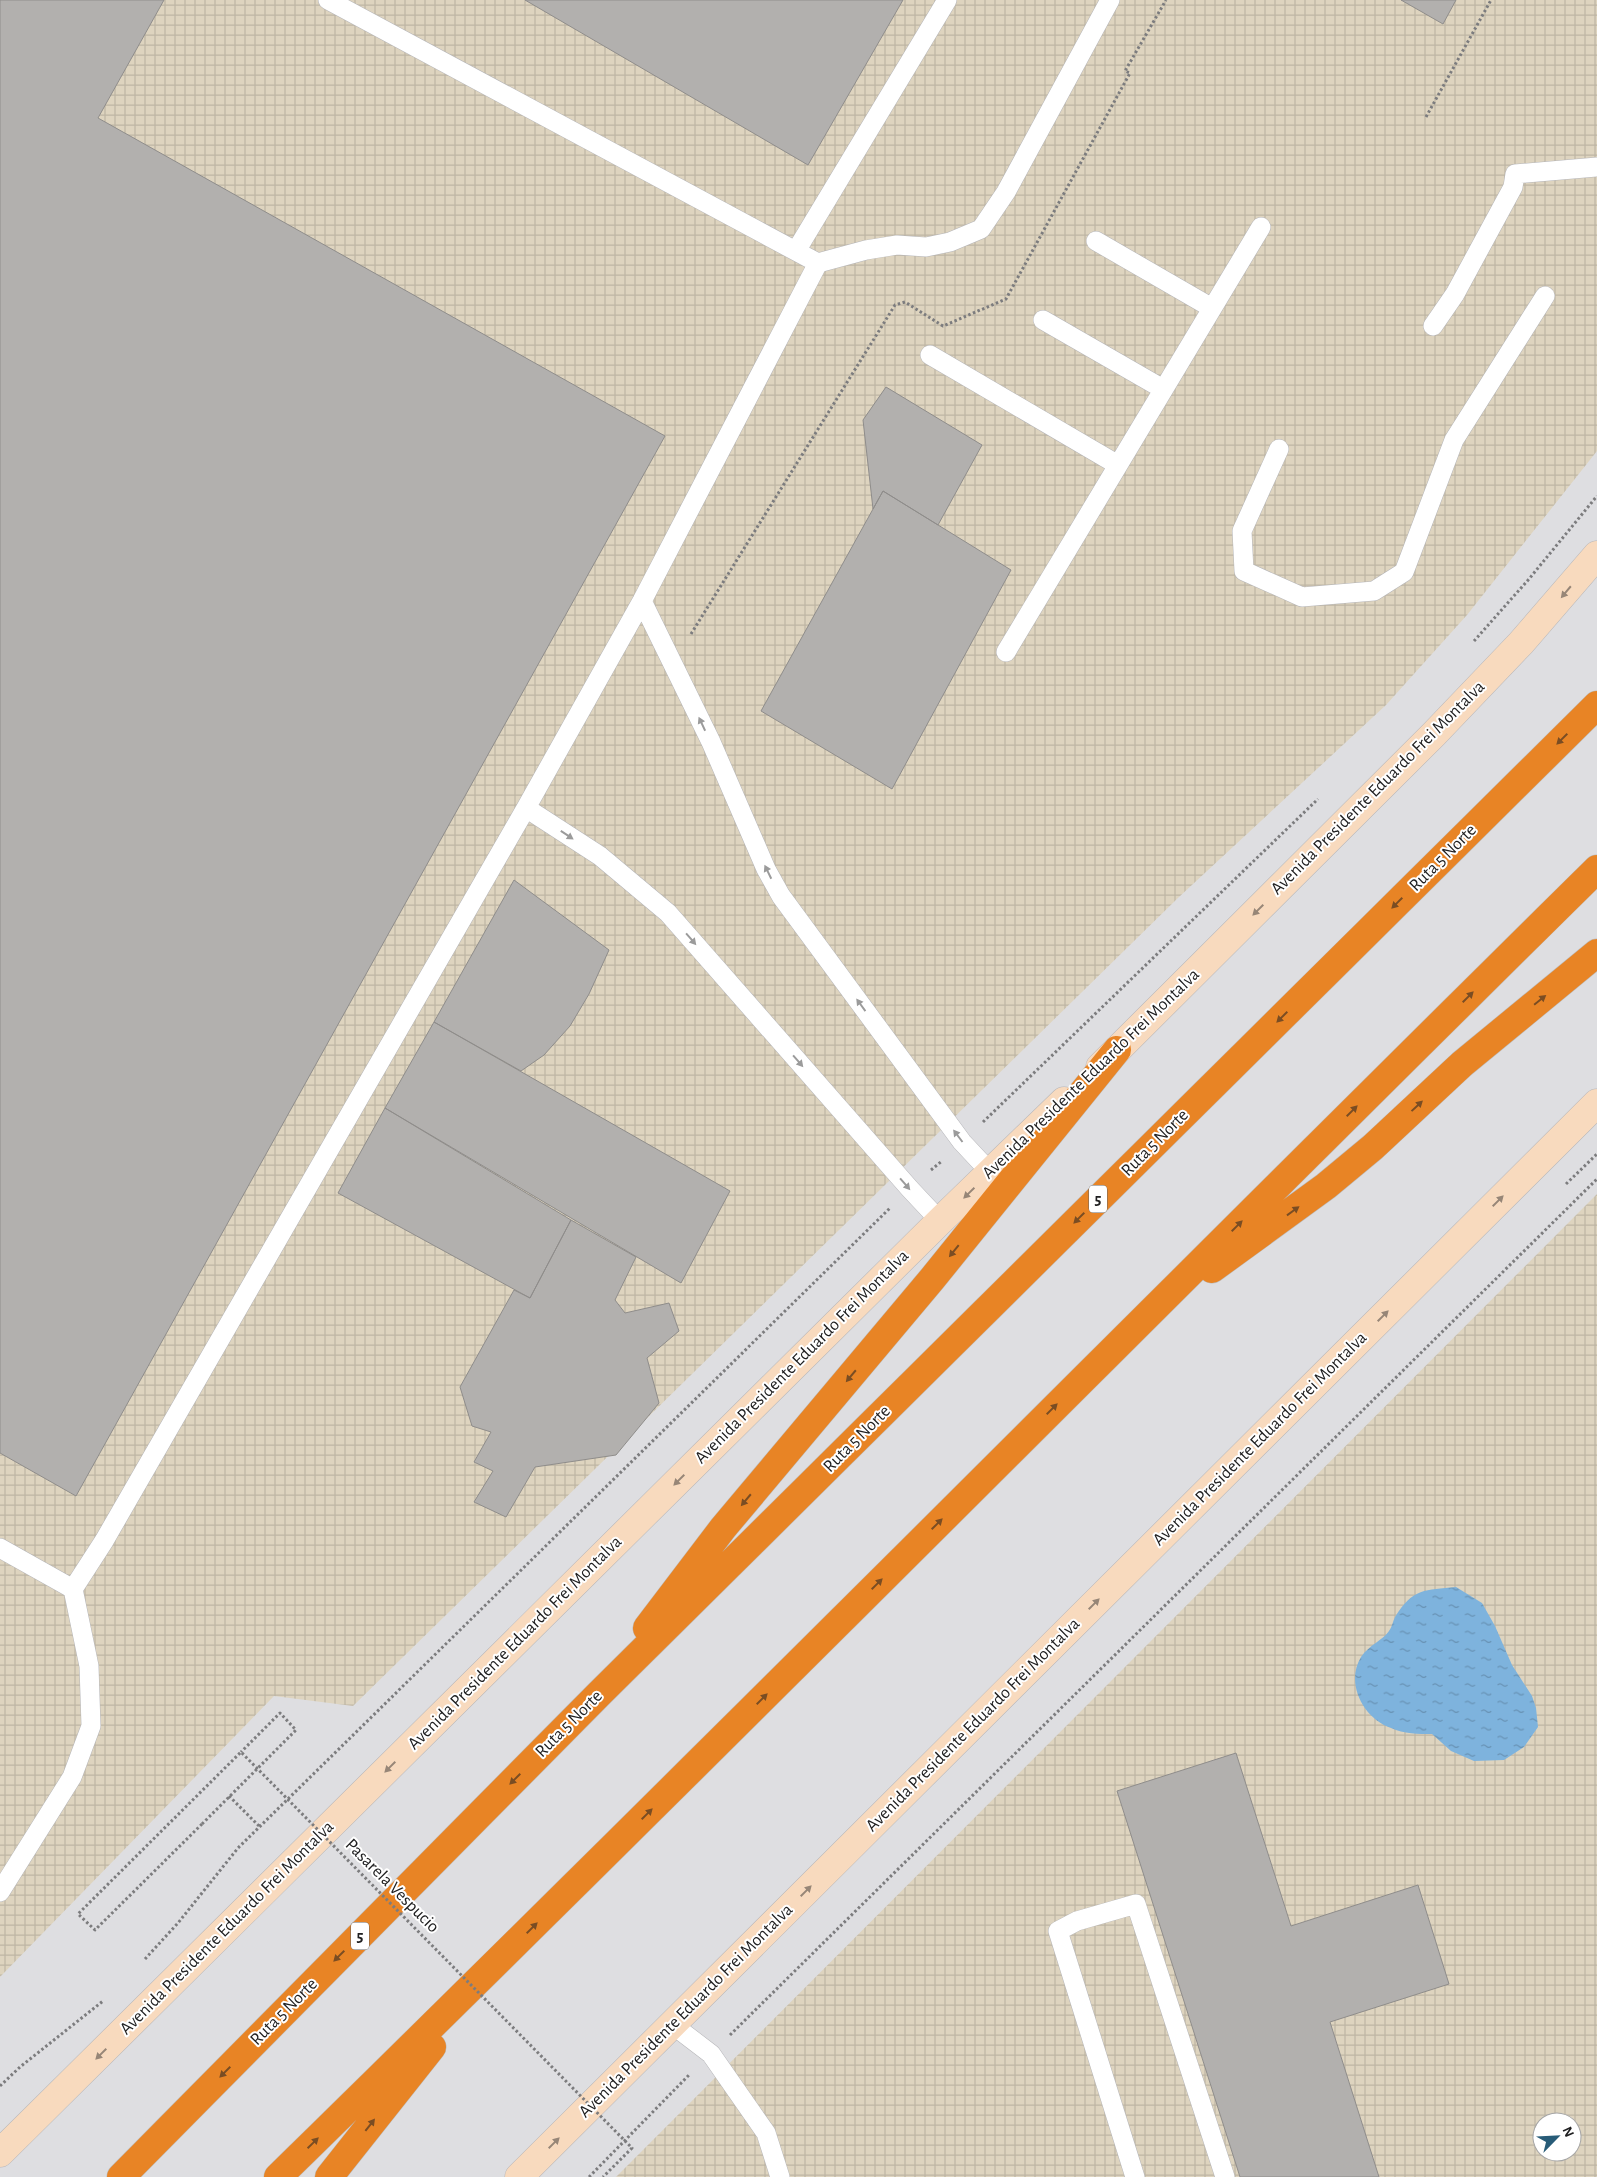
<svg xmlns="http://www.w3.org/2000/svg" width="1597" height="2177" font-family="'Alegreya Sans',sans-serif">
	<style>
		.industrial { fill: url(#industrial-grid); fill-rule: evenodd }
		.water { fill: url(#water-ripples) }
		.building { fill: #b2b0ae; stroke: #8f8d8b }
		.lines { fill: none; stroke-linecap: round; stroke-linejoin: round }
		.lane-casing { stroke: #b6b6b9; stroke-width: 20 }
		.secondary-casing { stroke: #b6b6b9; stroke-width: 29 }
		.highway-casing { stroke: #bcbcbc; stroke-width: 29 }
		.path { stroke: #7c7c7e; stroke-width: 3; stroke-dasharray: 2.5 2.5; stroke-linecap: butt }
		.lane { stroke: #fff; stroke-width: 19 }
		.secondary { stroke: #f8dabe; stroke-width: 28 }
		.highway { stroke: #e88425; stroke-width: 28 }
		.path-bridge { stroke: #7c7c7e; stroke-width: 3; stroke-dasharray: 2.5 2.5; stroke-linecap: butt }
		.oneway { fill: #978677 }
		.oneway2 { fill: #9b9b9b }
		.oneway3 { fill: #7a4d23 }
		.labels { text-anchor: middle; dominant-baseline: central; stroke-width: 4; stroke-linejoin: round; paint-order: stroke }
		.shield { fill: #fff; stroke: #636364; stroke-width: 1 }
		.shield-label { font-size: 16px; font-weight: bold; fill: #202021 }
		.street-label { font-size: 18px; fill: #202021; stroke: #fff }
	</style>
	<defs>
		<pattern id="industrial-grid" width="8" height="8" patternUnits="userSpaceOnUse" patternTransform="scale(1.25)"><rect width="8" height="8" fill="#ded4bf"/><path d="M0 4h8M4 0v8" fill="none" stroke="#beb6a4"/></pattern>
		<pattern id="water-ripples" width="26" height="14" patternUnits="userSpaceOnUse" patternTransform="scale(1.25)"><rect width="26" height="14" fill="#7eb3dd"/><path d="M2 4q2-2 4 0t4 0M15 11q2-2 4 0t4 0" fill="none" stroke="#6791b3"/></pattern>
	</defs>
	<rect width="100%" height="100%" fill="#dedee1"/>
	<path class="industrial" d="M0 0H1597V451L1467 615 1386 705 1179 897 353 1706 274 1696 0 1977Z
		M1597 1194V2177H616ZM1542 2122H1572V2152H1542Z"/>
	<path class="water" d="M1456 1587 1482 1603 1495 1626 1512 1665 1532 1696 1536 1708 1538 1727 1524 1747 1504 1760 1474 1761 1451 1751 1432 1734C1418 1734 1404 1734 1391 1728 1363 1718 1345 1683 1361 1657 1369 1645 1383 1640 1389 1631 1392 1627 1393 1621 1395 1617 1413 1588 1425 1590 1456 1587Z"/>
	<path class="building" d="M0 0H164L98 118 665 436 76 1496 0 1453Z
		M525 0H903L808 165Z
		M1401 0H1456L1443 24Z
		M886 387 982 445 938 525 883 491 873 509 863 420Z
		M883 491 1011 570 892 789 761 711Z
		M514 880 609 950 589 994 570 1026 544 1055 521 1071 434 1022Z
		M434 1022 730 1191 681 1283 385 1108Z
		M385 1108 571 1220 530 1298 338 1193Z
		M571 1220 636 1257 615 1300 625 1313 669 1303 679 1331 647 1358 659 1403 616 1455 535 1467 506 1517 474 1502 493 1471 474 1462 491 1432 472 1426 460 1387 514 1290 530 1298Z
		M1236 1753 1291 1926 1418 1885 1449 1984 1330 2022 1379 2177H1240L1117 1791Z"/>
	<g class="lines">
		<defs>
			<path id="lane" d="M328 0 818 263 866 250 897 245 926 247 950 242 981 229 1006 192 1110 0
				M1096 241 1212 308
				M796 251 947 0
				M1043 320 1163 389
				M1433 326 1455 294 1513 187 1515 174 1597 167
				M930 355 1118 465
				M1279 449 1242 531 1244 571 1302 597 1374 591 1404 572 1454 440 1545 296
				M642 601 711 742 766 869 781 896 962 1142 990 1172
				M1006 652 1261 227
				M526 808 600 856 668 913 910 1189 940 1221
				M0 1548 73 1589
				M0 1892 72 1777 91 1726 89 1666 73 1589 104 1541 526 808 642 601 818 263
				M673 2025 711 2054 766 2133 780 2177
				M1135 2177 1058 1931 1077 1921 1136 1904 1225 2177"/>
			<path id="secondary" d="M1100 1067 1434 734 1521 643 1597 555
				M0 2153 940 1221 1064 1101
				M519 2177 1597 1103"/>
			<path id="highway" d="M1212 1269 1326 1186 1373 1147 1462 1064 1597 953
				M647 1628 723 1528 932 1279 1117 1050
				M121 2177 599 1694 1597 705
				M278 2177C721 1744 1156 1304 1597 869
				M329 2177 432 2047"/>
		</defs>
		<use href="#lane" class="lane-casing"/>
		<use href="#secondary" class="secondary-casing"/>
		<use href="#highway" class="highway-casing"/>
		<path class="path" d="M1426 117 1491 0
			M691 634 895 305 905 302 943 326 1006 299 1130 73 1125 71 1166 0
			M1474 641 1529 579 1597 496
			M983 1122 1318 799
			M931 1170 942 1161
			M1566 1184 1597 1154
			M229 1796 260 1827
			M202 1824 296 1730 280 1713 241 1752
			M145 1959 178 1923 238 1848 890 1208
			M730 2035 1597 1179
			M0 2086 20 2067 103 2001
			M589 2177 690 2074"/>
		<use href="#lane" class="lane"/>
		<use href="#secondary" class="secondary"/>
		<use href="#highway" class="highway"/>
		<path class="path-bridge" d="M202 1824 95 1930 78 1914 241 1752 632 2148 603 2177"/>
	</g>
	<defs><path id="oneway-solid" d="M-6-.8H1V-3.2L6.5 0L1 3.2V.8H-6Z" transform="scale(1.25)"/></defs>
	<g class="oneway">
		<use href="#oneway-solid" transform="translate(1566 592) rotate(130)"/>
		<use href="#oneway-solid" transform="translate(1258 910) rotate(135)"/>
		<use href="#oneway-solid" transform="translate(969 1193) rotate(136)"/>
		<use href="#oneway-solid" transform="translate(1498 1201) rotate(-45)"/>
		<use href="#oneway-solid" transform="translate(1383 1316) rotate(-45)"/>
		<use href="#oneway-solid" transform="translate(679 1480) rotate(135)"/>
		<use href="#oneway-solid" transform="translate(1094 1604) rotate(-45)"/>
		<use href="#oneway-solid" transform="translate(390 1767) rotate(135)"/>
		<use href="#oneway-solid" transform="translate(806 1891) rotate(-45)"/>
		<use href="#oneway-solid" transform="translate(101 2054) rotate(135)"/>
		<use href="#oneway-solid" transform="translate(554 2143) rotate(-45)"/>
	</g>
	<g class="oneway2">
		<use href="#oneway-solid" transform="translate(702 724) rotate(-115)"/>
		<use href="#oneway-solid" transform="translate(567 835) rotate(34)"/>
		<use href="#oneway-solid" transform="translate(768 872) rotate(-116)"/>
		<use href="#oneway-solid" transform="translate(691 939) rotate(49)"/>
		<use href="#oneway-solid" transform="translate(861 1005) rotate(-126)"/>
		<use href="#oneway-solid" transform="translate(798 1061) rotate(49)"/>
		<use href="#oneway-solid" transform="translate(958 1136) rotate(-127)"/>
		<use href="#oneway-solid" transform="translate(905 1184) rotate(49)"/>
	</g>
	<g class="oneway3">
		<use href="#oneway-solid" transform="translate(1562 739) rotate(135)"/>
		<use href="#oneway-solid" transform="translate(1397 903) rotate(135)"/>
		<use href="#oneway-solid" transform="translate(1468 997) rotate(-45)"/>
		<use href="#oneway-solid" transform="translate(1540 1000) rotate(-39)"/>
		<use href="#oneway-solid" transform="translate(1282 1017) rotate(135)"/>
		<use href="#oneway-solid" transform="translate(1417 1106) rotate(-43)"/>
		<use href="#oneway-solid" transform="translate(1352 1111) rotate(-45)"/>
		<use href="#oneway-solid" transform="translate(1293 1211) rotate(-36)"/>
		<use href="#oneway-solid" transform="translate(1079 1218) rotate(135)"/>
		<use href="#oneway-solid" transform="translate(1237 1226) rotate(-45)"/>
		<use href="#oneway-solid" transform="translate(954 1251) rotate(129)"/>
		<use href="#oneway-solid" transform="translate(851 1376) rotate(130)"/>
		<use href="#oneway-solid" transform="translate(1052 1409) rotate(-45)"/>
		<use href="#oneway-solid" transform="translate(746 1500) rotate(130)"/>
		<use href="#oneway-solid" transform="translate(937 1524) rotate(-45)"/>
		<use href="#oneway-solid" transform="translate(877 1584) rotate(-45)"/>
		<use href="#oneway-solid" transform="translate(762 1699) rotate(-45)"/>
		<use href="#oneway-solid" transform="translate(515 1779) rotate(135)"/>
		<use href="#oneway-solid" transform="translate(647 1814) rotate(-45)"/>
		<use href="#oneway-solid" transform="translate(532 1928) rotate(-45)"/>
		<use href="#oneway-solid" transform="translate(339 1956) rotate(135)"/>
		<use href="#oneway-solid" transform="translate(225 2072) rotate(135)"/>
		<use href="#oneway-solid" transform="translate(370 2125) rotate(-52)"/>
		<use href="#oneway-solid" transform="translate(313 2143) rotate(-44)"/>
	</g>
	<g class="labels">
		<g class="shield">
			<rect x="1089" y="1185.5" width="18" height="27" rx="4"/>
			<rect x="351" y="1922.5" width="18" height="27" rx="4"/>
		</g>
		<g class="shield-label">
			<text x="1098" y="1199">5</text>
			<text x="360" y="1936">5</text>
		</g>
		<g class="street-label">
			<text transform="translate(1378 788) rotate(-45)">Avenida Presidente Eduardo Frei Montalva</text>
			<text transform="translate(1443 858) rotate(-45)">Ruta 5 Norte</text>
			<text transform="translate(1091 1074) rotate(-44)">Avenida Presidente Eduardo Frei Montalva</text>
			<text transform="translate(1155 1143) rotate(-45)">Ruta 5 Norte</text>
			<text transform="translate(802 1357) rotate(-45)">Avenida Presidente Eduardo Frei Montalva</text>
			<text transform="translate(857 1439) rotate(-45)">Ruta 5 Norte</text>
			<text transform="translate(1260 1439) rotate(-45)">Avenida Presidente Eduardo Frei Montalva</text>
			<text transform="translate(515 1643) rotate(-45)">Avenida Presidente Eduardo Frei Montalva</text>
			<text transform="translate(569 1724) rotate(-45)">Ruta 5 Norte</text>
			<text transform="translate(973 1725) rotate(-45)">Avenida Presidente Eduardo Frei Montalva</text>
			<text transform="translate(392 1886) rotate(45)">Pasarela Vespucio</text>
			<text transform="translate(227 1928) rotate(-45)">Avenida Presidente Eduardo Frei Montalva</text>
			<text transform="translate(686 2011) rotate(-45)">Avenida Presidente Eduardo Frei Montalva</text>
			<text transform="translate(284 2012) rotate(-45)">Ruta 5 Norte</text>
		</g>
	</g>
	<g transform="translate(1557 2137) rotate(66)"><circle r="24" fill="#ffffff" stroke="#a6a6a6"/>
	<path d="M0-4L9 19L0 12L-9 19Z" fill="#285c78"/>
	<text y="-8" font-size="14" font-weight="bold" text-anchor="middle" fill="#202021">N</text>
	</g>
</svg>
